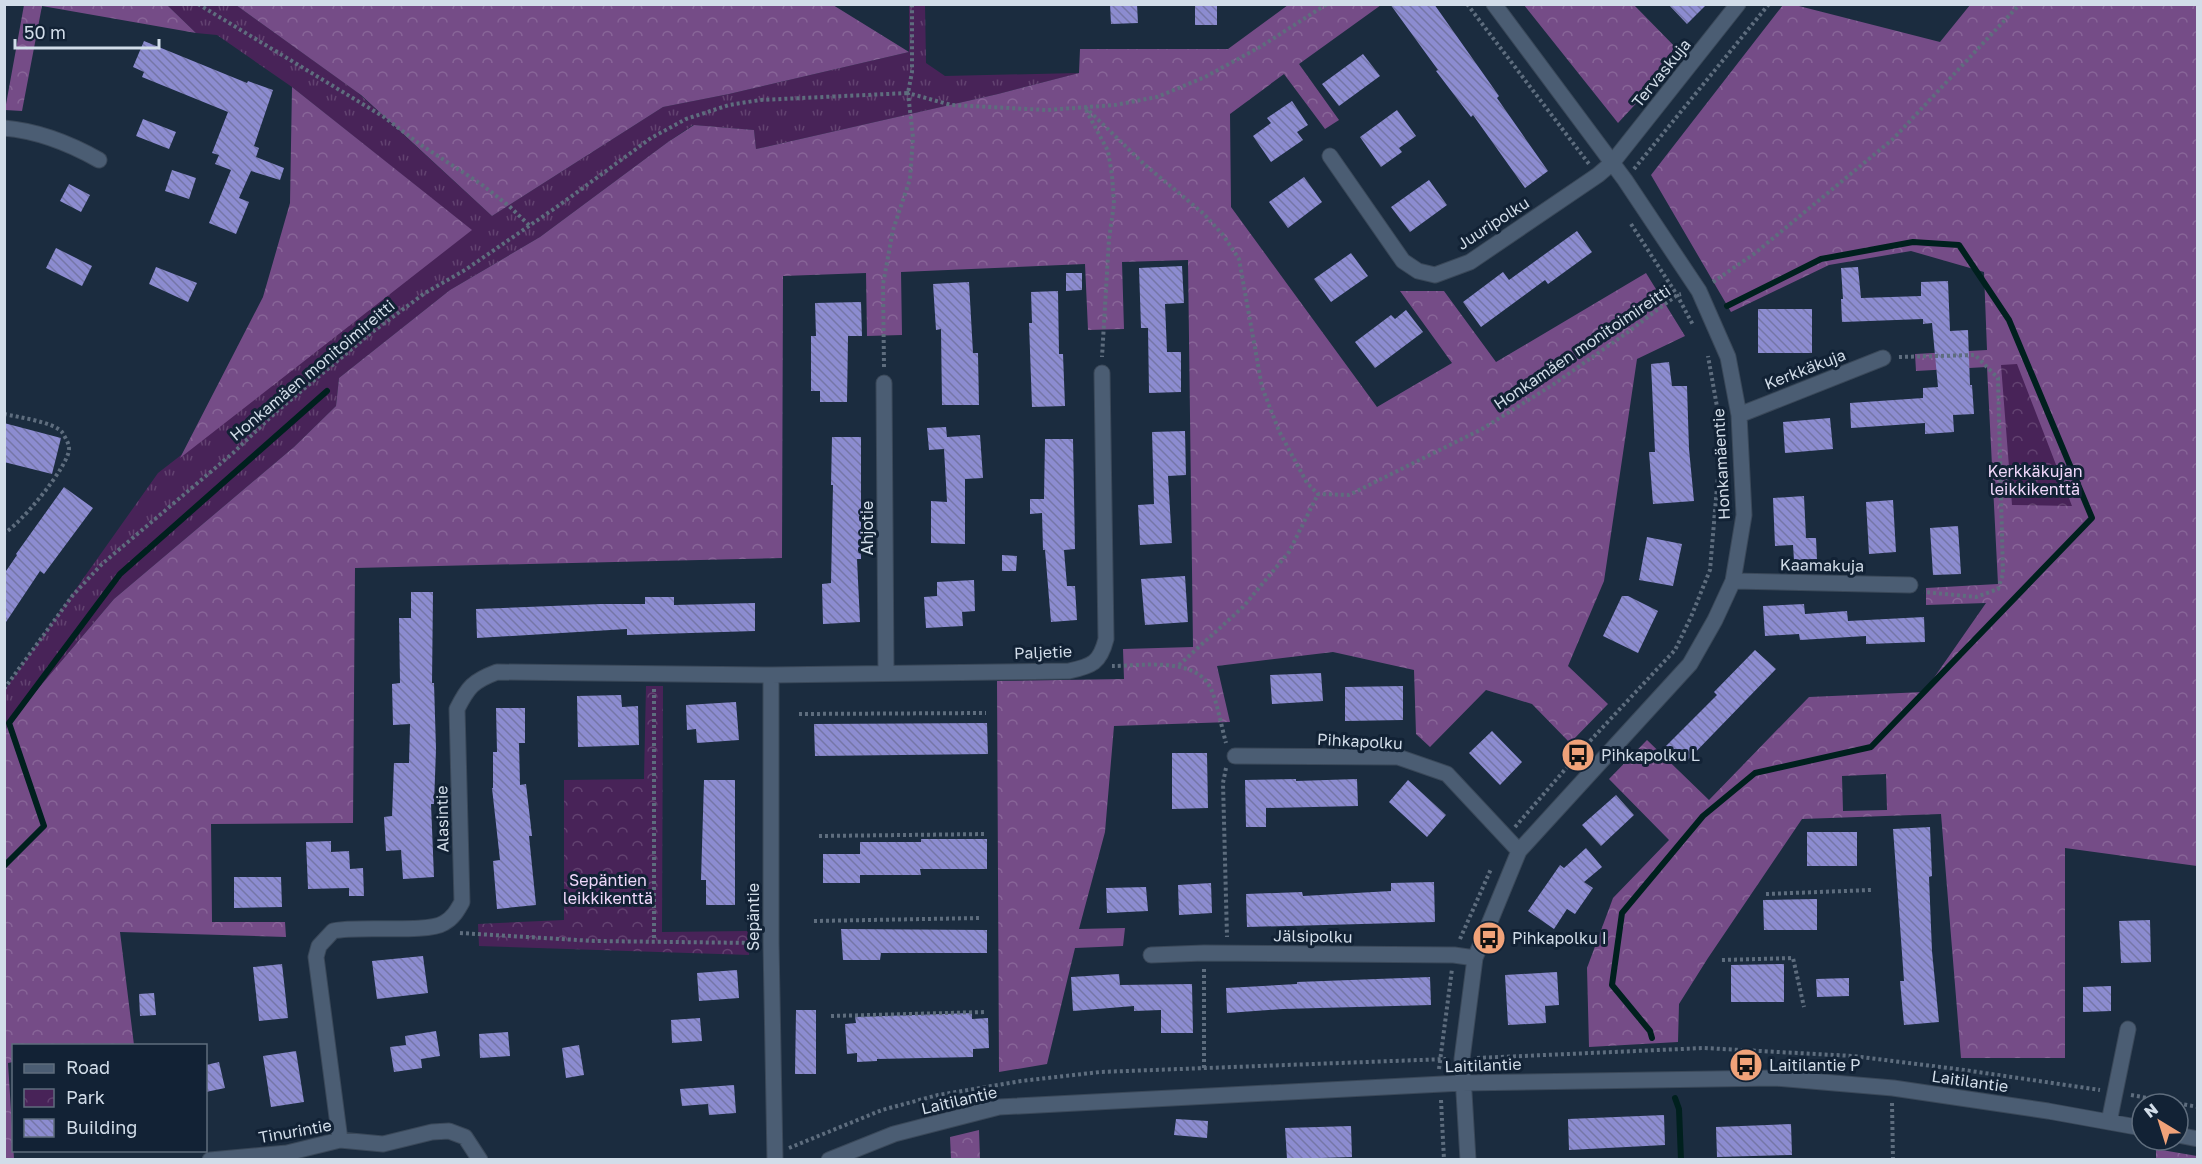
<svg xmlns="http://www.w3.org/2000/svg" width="2202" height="1164" font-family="'Golos Text',sans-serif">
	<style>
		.grass { fill: url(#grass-tufts) }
		.forest { fill: url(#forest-crowns); fill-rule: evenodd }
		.park { fill: url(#park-crowns) }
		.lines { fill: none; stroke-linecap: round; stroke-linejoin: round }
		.stream { stroke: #00201e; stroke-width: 6 }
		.building { fill: url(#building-back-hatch) }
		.minor-casing { stroke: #3a4859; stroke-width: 17 }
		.path { stroke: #5e6d7e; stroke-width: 4; stroke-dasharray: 3 3; stroke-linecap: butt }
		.minor { stroke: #4b5d73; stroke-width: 15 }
		.labels { text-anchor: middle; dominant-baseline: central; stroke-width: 6; stroke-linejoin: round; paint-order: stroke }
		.street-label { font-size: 16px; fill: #d2dde9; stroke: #122235 }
		.park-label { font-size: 16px; fill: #f0d8fb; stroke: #122235 }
		.poi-label { font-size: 16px; fill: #d2dde9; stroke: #122235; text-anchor: start }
	</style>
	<defs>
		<pattern id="grass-tufts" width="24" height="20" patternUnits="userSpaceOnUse" patternTransform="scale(1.5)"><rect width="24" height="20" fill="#482358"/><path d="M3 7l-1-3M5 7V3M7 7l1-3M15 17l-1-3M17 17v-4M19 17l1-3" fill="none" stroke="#624270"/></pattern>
		<pattern id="forest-crowns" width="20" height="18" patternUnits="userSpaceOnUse" patternTransform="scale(1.5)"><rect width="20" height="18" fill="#754c87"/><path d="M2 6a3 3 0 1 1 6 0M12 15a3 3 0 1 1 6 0" fill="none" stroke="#886598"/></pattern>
		<pattern id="park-crowns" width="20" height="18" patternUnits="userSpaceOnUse" patternTransform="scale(1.5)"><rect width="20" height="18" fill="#482358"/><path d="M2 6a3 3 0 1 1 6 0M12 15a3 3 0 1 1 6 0" fill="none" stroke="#624270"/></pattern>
		<pattern id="building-back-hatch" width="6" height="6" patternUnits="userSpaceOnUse" patternTransform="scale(1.5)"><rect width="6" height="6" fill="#8c8cd0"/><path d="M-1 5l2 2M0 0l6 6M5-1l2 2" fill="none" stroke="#7576a7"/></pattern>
	</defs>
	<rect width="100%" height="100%" fill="#1b2c3f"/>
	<path class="grass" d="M167 5H236L357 92 492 216 663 107 729 94 909 52V5H925L926 63 945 76 1079 73 998 94 756 149 754 130 693 125 668 142 540 237 450 290 339 378 336 406 294 447 114 599 9 723 5 731V689L158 473 471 230 292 87 217 35 196 33Z"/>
	<path class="forest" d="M24 5H167L196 33 42 6 22 111 5 110Z
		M236 5H833L909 52 729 94 663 107 492 216 361 95Z
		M1288 5H1381L1299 64 1339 120 1325 129 1284 74 1230 114 1231 207 1377 407 1452 363 1400 291H1444L1496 362 1646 273 1685 336 1637 359 1604 581 1568 666 1608 704 1570 743 1532 704 1486 690 1430 747 1416 734 1414 670 1333 652 1217 666 1230 722 1114 726 1105 832 1079 929 1125 928 1123 946 1075 948 1047 1064 999 1072 997 681 1124 679 1123 649 1193 647 1188 260 1122 262 1124 329 1088 330 1085 264 901 272 902 335 867 336 866 273 783 276 782 558 355 568 353 823 211 824 212 922H285L286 937 120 932 134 1045 14 1046 13 1062 8 1063 14 1159H5V731L9 723 114 599 294 447 336 406 339 378 450 290 540 237 668 142 694 125 754 130 756 149 998 94 1079 73 1080 49H1228Z
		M1524 5H1634L1682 54 1618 123Z
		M1783 5H1795L1940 42 1970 5H2197V866L2065 848V1058H1961L1941 814 1802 819 1708 958 1679 1004 1678 1042 1589 1047 1587 968 1613 898 1669 840 1609 779 1647 740 1709 800 1809 697 1924 692 1986 603 1926 605V588L1998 584 1987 367 1916 371 1915 354 1987 350 1984 272 1911 251 1829 265 1731 312 1651 175ZM1886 774 1887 810 1843 811 1842 776Z
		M292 87 472 230 180 458 263 297 290 203Z
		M979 1130 980 1159H951L950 1137Z
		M2156 1149 2197 1156V1159H2156Z"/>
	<path class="park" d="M2017 364 2072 506 2012 505 2001 365Z
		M646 686H663L662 932 750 931 749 955 479 946 478 924 564 920V780L644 779Z"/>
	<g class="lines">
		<path class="stream" d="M4 866 44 826 9 723 120 574 327 391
			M1652 1038 1650 1031 1612 985 1622 913 1703 816 1755 773 1871 747 2092 518 2009 320 1959 245 1913 242 1821 259 1727 306
			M1675 1098 1679 1109 1681 1160"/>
	</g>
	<path class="building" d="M1110 4H1137L1138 23 1111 24Z
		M1195 4H1217V25H1195Z
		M1390 4H1434L1499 96 1497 98 1548 171 1525 188 1473 115 1471 117 1436 71 1438 70Z
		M1668 4H1707L1687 24Z
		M144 41 247 83 248 81 273 90 254 146 259 148 256 157 284 168 280 180 251 171 239 198 249 202 236 234 209 223 231 170 215 164 219 155 212 153 228 112 142 77 144 72 133 67Z
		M1363 54 1380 76 1339 106 1322 84Z
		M1292 101 1308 125 1297 132 1303 140 1271 162 1253 136 1271 123 1267 118Z
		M1397 110 1416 136 1399 148 1402 152 1381 167 1360 137Z
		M143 119 176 132 169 149 136 136Z
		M172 170 196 178 189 199 165 191Z
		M1304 177 1322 202 1288 228 1269 202Z
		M1429 180 1447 205 1410 232 1391 207Z
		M69 184 90 195 81 212 60 201Z
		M1577 231 1592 252 1548 284 1545 280 1481 327 1463 302 1503 272 1509 280Z
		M56 248 92 266 82 286 46 268Z
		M1351 253 1368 276 1331 302 1314 279Z
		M1182 266 1184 303 1165 304 1167 352H1181V392L1149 393 1148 328H1141L1139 268Z
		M156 267 197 283 188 302 149 284Z
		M1858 267 1861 298 1921 296V282L1948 281 1950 331 1968 330 1970 385H1972L1974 414 1953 415 1954 432 1925 434V423L1851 428 1850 403 1923 398V388L1938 387 1932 323 1923 324V319L1842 322 1841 299H1843L1841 268Z
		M1066 273H1082V290L1066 291Z
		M969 282 973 353H978L979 405H942L941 329 936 330 933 284Z
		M1058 291 1059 354H1063L1065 406 1032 407 1029 323H1032L1031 292Z
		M861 302 862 336H848L847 402H820V391H811V336H816L815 303Z
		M1758 309H1812V353H1758Z
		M1406 310 1423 332 1375 368 1355 342 1391 315 1395 319Z
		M1669 362 1672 386H1687L1689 449 1694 501 1653 504 1649 452H1655L1651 364Z
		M1830 418 1833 449 1785 453 1783 422Z
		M4 423 61 438 52 474 4 462Z
		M946 427 947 437 980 435 983 478 965 479V544L931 543V501L947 502 944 449 929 450 927 428Z
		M1185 431 1186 475 1168 476 1172 543 1140 545 1138 505 1154 504 1152 432Z
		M832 437H861V559H857L860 622 823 624 822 584 831 583 833 485H831Z
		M1045 439H1073L1075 549 1064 550 1067 586H1075L1077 620 1051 622 1045 550H1043L1042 513 1030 514V499H1044Z
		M64 487 93 508 44 574 40 571 4 625V574L17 555 16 554Z
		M1804 496 1806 538H1816L1817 559 1794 560 1793 545 1775 546 1773 498Z
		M1893 500 1896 552 1869 554 1866 502Z
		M1958 526 1961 574 1933 575 1930 528Z
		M1647 537 1682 544 1673 586 1639 580Z
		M1002 555 1017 556 1016 571H1002Z
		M1185 576 1188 622 1145 625 1141 579Z
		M974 580 975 611 962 612 963 626 926 628 924 597 937 596V582Z
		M411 592H433L432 683H434L436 749 434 804H431L434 877 403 879 401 850 386 851 384 817 392 816 394 763H409L410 724 393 725 392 684 400 683 399 618H411Z
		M1622 596H1628L1658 611 1638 653 1603 636Z
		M645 597H674V605L755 603V631L627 635V629L477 638 476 609 601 604H645Z
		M1804 604 1805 614 1847 611 1848 621 1924 617 1925 642 1866 644V636L1800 640 1799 634 1765 636 1763 606Z
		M1755 650 1776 669 1684 764 1666 746 1717 695 1714 692Z
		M1321 673 1323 701 1272 704 1270 675Z
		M1403 686V720L1345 721V687Z
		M621 695 622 707 638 706 639 745 578 747 577 696Z
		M736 702 739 740 697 743 696 729 687 730 686 705Z
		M496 708H525V743H519L520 785 526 784 532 836H529L536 905 497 909 493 861 500 860 492 788H493V752H497Z
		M987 723 988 754 815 756 814 724Z
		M1492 731 1522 762 1500 785 1469 753Z
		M1172 753H1207L1208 808 1172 809Z
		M1296 779V781L1357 779 1358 806 1266 808V827H1246L1245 780Z
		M704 780H735V905H706V880H701Z
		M1408 780 1446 815 1427 837 1389 802Z
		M1616 795 1634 815 1601 846 1582 825Z
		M1930 827 1932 876 1929 877 1932 951 1939 1022 1904 1025 1900 981H1904L1893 829Z
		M1807 832H1857V866H1807Z
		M921 839H987V869H920L921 875H860V883H823V854H860V842H921Z
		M331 841V852L349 851 350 869 363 868 364 896H349V888L308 889 306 842Z
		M1586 848 1602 867 1584 882 1593 888 1575 914 1567 909 1554 929 1528 911 1560 865 1564 868Z
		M234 877H281L282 907 234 908Z
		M1434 882 1435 922 1247 927 1246 894 1302 892 1303 896 1391 891V883Z
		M1211 883 1212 913 1179 915 1178 885Z
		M1146 887 1148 911 1107 913 1106 888Z
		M1817 899V930H1764L1763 900Z
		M2150 920 2151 962 2121 963 2119 921Z
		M841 929 987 930V953H881L880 960H843Z
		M423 956 428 993 377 999 372 961Z
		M282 964 288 1018 259 1021 253 967Z
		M1784 964V1002H1731V965Z
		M737 970 739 998 699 1001 697 973Z
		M1557 972 1559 1005 1545 1006 1546 1023 1508 1025 1505 975Z
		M1119 974 1120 985 1192 984 1193 1033H1161V1010L1134 1011V1006L1073 1011 1071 977Z
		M1430 977 1431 1005 1283 1009 1227 1013 1226 988 1297 984V982Z
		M1849 978V996L1817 997 1816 979Z
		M2111 986V1011L2083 1012V987Z
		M154 993 156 1015 140 1016 139 994Z
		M796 1010H816V1074H795Z
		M972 1013V1019L988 1018 989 1048 973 1049V1057L877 1059V1061L857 1062V1053L847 1054 845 1024 856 1023 855 1017Z
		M700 1018 702 1041 672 1043 671 1020Z
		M436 1031 440 1056 421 1059 422 1068 394 1072 390 1047 406 1045 405 1036Z
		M508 1032 510 1056 480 1058 479 1034Z
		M579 1045 584 1075 566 1078 562 1048Z
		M296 1051 304 1102 271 1107 263 1056Z
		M219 1062 225 1088 206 1092V1065Z
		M734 1085 736 1113 709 1115 708 1104 682 1106 680 1089Z
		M1664 1115 1665 1145 1569 1150 1568 1119Z
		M1176 1119 1208 1121 1207 1138 1174 1135Z
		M1791 1124 1792 1155 1717 1157 1716 1127Z
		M1351 1126 1352 1157 1287 1159 1285 1128Z"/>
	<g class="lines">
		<defs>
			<path id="minor" d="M4 128C39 131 69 143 99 160
				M1330 156 1403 261 1418 271 1435 275 1470 262 1598 175 1612 163 1738 4
				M884 383 886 672
				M1739 415 1883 358
				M1733 581 1910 585
				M771 675V943L775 1160
				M1235 756 1398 757 1447 774 1519 851
				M1151 955 1204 953 1454 955 1475 958
				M2109 1122 2128 1029
				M2178 1135 2198 1139
				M340 1140 316 957 319 946 333 931C359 925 426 934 444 923 453 918 457 911 462 902L457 709C468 687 473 681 497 672L771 675 1069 671C1092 666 1100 663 1106 639L1102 373
				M210 1160 287 1153 340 1140 383 1144 432 1132 449 1131 465 1137 480 1160
				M829 1160 894 1134 999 1107 1462 1083 1775 1078 1893 1088 2048 1111 2142 1128
				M1468 1160 1462 1059 1475 958 1519 851 1690 664 1715 620 1733 581 1744 515 1739 415 1728 357 1699 291 1625 180 1494 4"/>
		</defs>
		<use href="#minor" class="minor-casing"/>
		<path class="path" d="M198 4 384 117 421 145 481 184 509 206 530 226
			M1467 4 1589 164
			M1085 107 1144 164 1204 214 1223 235 1239 259 1262 387 1279 431 1307 483 1318 494 1349 495 1482 429 1554 384 1628 332 1677 295 1681 294
			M1086 110 1108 151 1112 175 1114 204 1109 239 1102 357
			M1634 169 1769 4
			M1631 224 1677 295 1693 325
			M1713 282 1754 254 1893 139 2020 4
			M1899 357 1975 355 1998 378 2003 574 1998 589 1976 597 1924 592
			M884 367 883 284 893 230 910 179 913 137 908 93 951 105 1047 110 1115 105 1157 97 1205 77 1260 47 1327 4
			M4 414C18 417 53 422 62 432 65 437 69 443 69 449 69 466 19 526 4 533
			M1179 665 1243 607 1289 552 1318 494
			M1112 666C1141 666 1196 656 1211 689 1218 705 1221 725 1226 743
			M4 689 73 595 102 564 233 453 276 412 371 333 425 293 465 270 561 204 651 138 686 119 729 105 760 100 908 93 912 72V4
			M654 689V941
			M799 714 986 713
			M1226 768 1223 783 1227 937
			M1515 827 1589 742 1675 650 1691 617 1710 570 1720 452 1719 418 1708 356
			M819 836 987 834
			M1766 894 1871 890
			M814 921 981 918
			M460 933 594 941 755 943
			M1460 939 1491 869
			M1722 960 1793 958 1804 1007
			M831 1016 986 1012
			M1477 1058 1704 1048 1853 1056 1964 1070 2100 1090
			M1204 1068V968
			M1439 1069 1452 969
			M2131 1095 2198 1107
			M1441 1100 1444 1160
			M1892 1103 1893 1160
			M789 1148 882 1110 938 1095 1021 1081 1100 1072 1446 1059"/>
		<use href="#minor" class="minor"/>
	</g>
	<defs>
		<symbol id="bus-disc" viewBox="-11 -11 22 22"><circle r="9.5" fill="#f0a279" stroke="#122235"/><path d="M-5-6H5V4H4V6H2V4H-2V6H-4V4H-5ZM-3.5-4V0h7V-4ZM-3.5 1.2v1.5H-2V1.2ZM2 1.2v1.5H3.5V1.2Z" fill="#111"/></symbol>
	</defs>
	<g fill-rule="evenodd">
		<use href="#bus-disc" x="1559" y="736" width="38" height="38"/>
		<use href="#bus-disc" x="1470" y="919" width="38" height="38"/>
		<use href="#bus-disc" x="1727" y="1046" width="38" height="38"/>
	</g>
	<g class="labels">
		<g class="street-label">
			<text transform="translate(1661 73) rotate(-51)">Tervaskuja</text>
			<text transform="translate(1493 223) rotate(-33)">Juuripolku</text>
			<text transform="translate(1582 347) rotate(-34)">Honkamäen monitoimireitti</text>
			<text transform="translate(1805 369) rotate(-21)">Kerkkäkuja</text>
			<text transform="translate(312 370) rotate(-40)">Honkamäen monitoimireitti</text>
			<text transform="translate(1721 464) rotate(-93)">Honkamäentie</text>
			<text transform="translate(867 528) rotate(-90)">Ahjotie</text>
			<text transform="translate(1822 565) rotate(1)">Kaamakuja</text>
			<text transform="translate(1043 652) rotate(-2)">Paljetie</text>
			<text transform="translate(1360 741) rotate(3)">Pihkapolku</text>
			<text transform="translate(442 819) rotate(-91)">Alasintie</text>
			<text transform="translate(753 917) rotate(-90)">Sepäntie</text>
			<text transform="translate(1313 936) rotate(1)">Jälsipolku</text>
			<text transform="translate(1483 1065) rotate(-2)">Laitilantie</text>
			<text transform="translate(1970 1081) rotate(8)">Laitilantie</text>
			<text transform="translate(959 1100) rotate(-13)">Laitilantie</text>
			<text transform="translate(295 1131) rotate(-10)">Tinurintie</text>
		</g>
		<g class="park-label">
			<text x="2035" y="471">Kerkkäkujan<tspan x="2035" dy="18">leikkikenttä</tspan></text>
			<text x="608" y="880">Sepäntien<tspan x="608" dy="18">leikkikenttä</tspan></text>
		</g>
		<g class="poi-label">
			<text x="1601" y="755">Pihkapolku L</text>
			<text x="1512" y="938">Pihkapolku I</text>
			<text x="1769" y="1065">Laitilantie P</text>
		</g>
	</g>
	<rect width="2202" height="1164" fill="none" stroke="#d2dde9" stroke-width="12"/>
	<rect x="12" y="1044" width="195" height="108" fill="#122235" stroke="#5f6d7d" stroke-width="1.5"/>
	<rect x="24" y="1064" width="30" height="9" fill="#4b5d73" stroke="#5f6d7d" stroke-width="1.5"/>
	<text x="66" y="1074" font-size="18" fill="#d2dde9">Road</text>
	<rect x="24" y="1089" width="30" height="18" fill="url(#park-crowns)" stroke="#5f6d7d" stroke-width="1.5"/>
	<text x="66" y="1104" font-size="18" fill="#d2dde9">Park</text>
	<rect x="24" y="1119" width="30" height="18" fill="url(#building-back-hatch)" stroke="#5f6d7d" stroke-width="1.5"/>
	<text x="66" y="1134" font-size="18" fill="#d2dde9">Building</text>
	<g transform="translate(2160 1122) rotate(322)"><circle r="28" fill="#122235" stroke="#5f6d7d" stroke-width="1.5"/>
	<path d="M0-4.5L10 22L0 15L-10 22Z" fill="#f0a279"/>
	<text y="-9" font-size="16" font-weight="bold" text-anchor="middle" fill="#d2dde9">N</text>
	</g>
	<path d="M15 39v9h144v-9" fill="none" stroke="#d2dde9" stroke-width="3"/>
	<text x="24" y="39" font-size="18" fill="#d2dde9" stroke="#122235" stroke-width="4.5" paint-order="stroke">50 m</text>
</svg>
